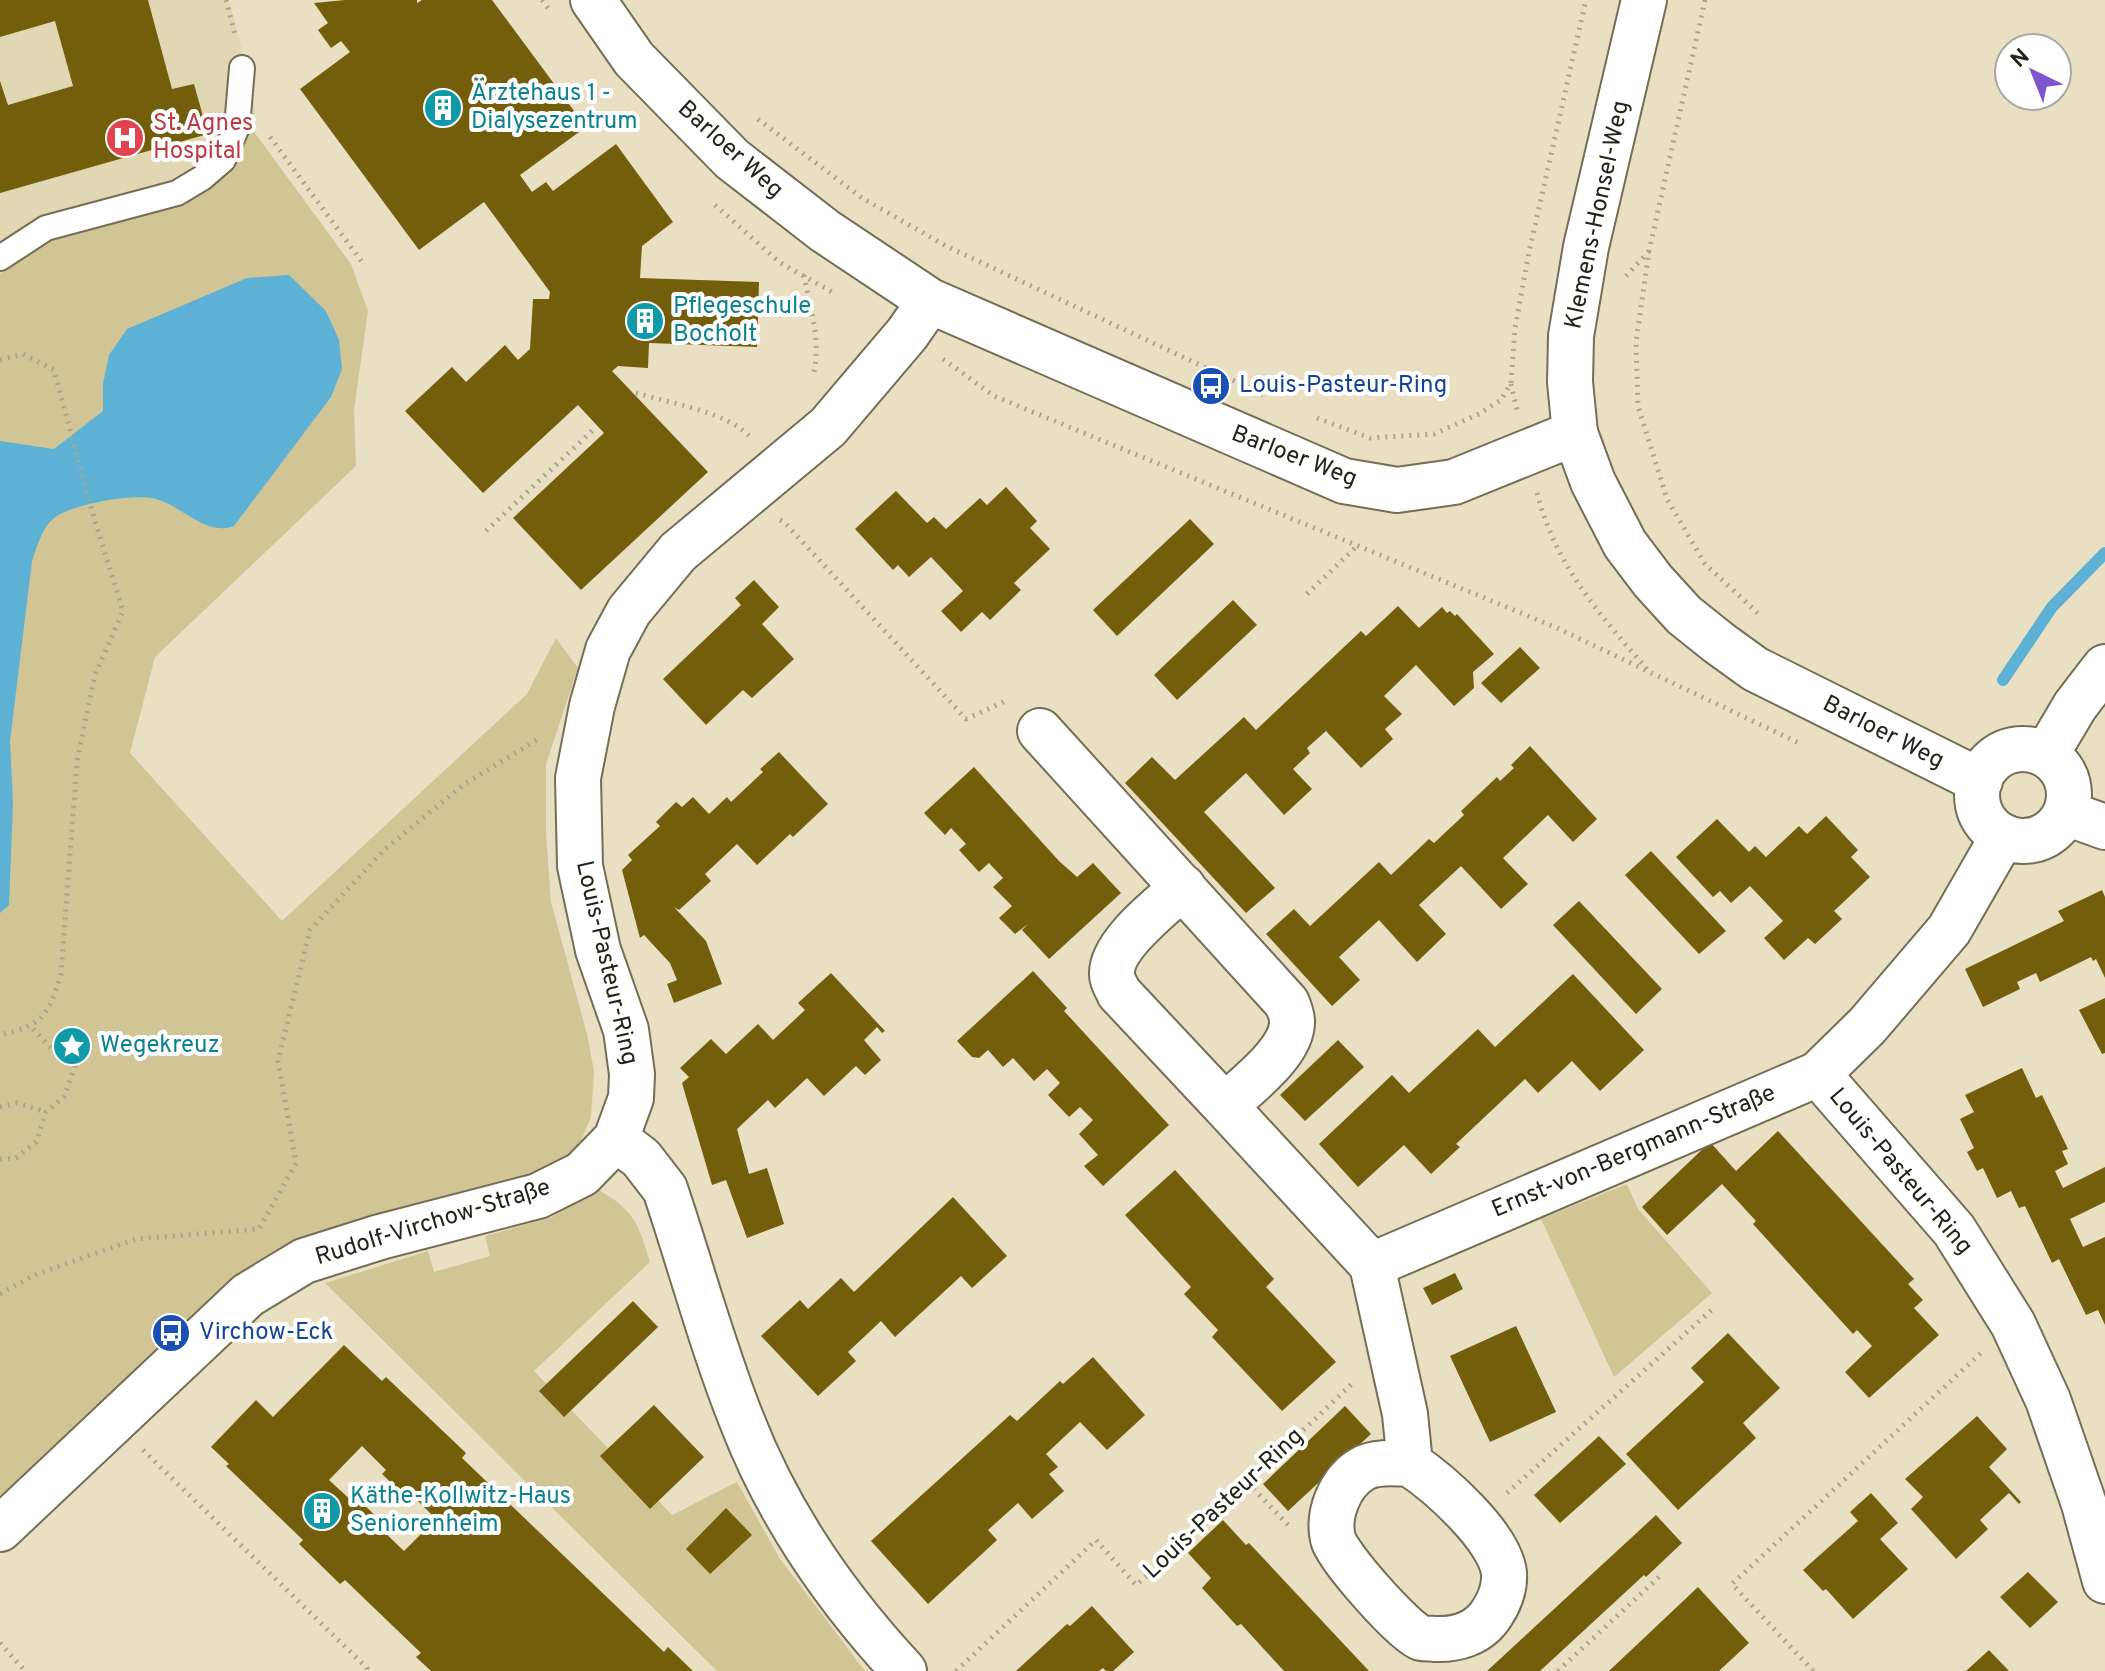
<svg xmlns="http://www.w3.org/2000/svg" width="2105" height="1671" font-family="Overpass,sans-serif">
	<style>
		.built { fill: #e2d7b3 }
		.green { fill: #d1c495 }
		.water { fill: #5db1d4 }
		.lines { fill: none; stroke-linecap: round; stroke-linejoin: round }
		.stream { stroke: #5db1d4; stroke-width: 12 }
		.building { fill: #735e0c; fill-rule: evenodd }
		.service-casing { stroke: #756d54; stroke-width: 28 }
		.minor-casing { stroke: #756d54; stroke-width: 48 }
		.tertiary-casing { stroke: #756d54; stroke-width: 48 }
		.path { stroke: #aca58e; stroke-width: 5; stroke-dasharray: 2 6; stroke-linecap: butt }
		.service { stroke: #fff; stroke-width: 24 }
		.minor { stroke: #fff; stroke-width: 44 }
		.tertiary { stroke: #fff; stroke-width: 44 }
		.labels { text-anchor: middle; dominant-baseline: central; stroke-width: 8; stroke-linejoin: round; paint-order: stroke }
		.culture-label { font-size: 24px; fill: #0d838f; stroke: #fff; text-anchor: start }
		.health-label { font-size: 24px; fill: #be3a42; stroke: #fff; text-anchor: start }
		.street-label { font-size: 24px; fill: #252217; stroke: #fff }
		.transit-label { font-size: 24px; fill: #164399; stroke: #fff; text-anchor: start }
	</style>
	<rect width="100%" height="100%" fill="#e9e0c4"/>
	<path class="built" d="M0 0H229L251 84 255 112 252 129 246 147 230 174 183 205 50 241 0 274Z"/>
	<path class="green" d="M252 129 351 264 368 311 354 410 356 466 155 657 130 753 282 921 527 694 556 638 578 668 546 764V833L551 902 587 1034 594 1071 591 1117 575 1155 527 1177 297 1242 0 1503V274L15 261 50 241 183 205 230 174Z
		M1627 1184 1638 1209 1712 1293 1614 1377 1541 1219Z
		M598 1190C634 1209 639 1225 650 1262L534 1371 672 1515 737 1482 780 1559 865 1671H717L325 1283 428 1251 434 1272 490 1256 485 1236 552 1217Z"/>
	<path class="water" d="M289 275 326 311 339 340 342 369 331 397 234 526C207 537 182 506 156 499 134 493 72 504 54 518 42 528 37 546 32 561L10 741 13 804 9 905 0 913V441L54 449 103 411V384L109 355 127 329 247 278Z"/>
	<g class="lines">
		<path class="stream" d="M2003 680 2052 607 2105 553"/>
	</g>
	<path class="building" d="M0 0H148L172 89 194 84 208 134 0 193V81L8 105 73 86 55 21 0 37Z
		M345 0H417V3L422 0H492L586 127 520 175 532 192 546 182 553 191 616 144 673 222 642 246 640 278 759 282 757 347 649 343 648 368 618 366 612 371 708 472 581 590 513 518 604 433 578 405 483 493 405 411 452 367 466 382 505 345 518 360 530 349 533 299H549L550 292 484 202 419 250 300 89 350 52 341 41 331 48 318 30 328 23 314 3Z
		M1006 487 1037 521 1030 528 1050 549 1014 583 1021 590 990 620 982 612 961 632 941 611 963 591 931 557 909 577 898 565 893 570 855 529 896 491 927 523 934 517 946 529 980 498 987 505Z
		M1190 519 1214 544 1117 636 1093 610Z
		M754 580 779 607 762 624 794 659 752 698 743 690 706 725 663 679 741 605 735 598Z
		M1233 600 1257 625 1177 700 1154 675Z
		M1398 606 1419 628 1442 607 1447 613 1450 611 1455 616 1457 614 1494 654 1473 672 1474 688 1454 706 1416 665 1384 696 1402 714 1385 729 1393 739 1361 768 1326 731 1307 748 1310 753 1293 769 1312 789 1284 815 1246 773 1204 812 1275 888 1246 913 1125 783 1152 757 1175 780 1244 717 1256 730 1361 631 1366 636Z
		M1520 647 1540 668 1501 703 1481 683Z
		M1530 746 1597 819 1573 842 1548 815 1503 858 1528 884 1501 909 1461 866 1419 905 1446 934 1417 962 1379 920 1339 957 1360 980 1332 1006 1266 934 1294 909 1310 926 1379 862 1391 875 1429 839 1434 843 1464 815 1461 811 1497 777 1500 781 1514 768 1511 765Z
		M779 752 828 804 793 837 790 834 757 865 737 844 705 874 711 881 679 910 674 907 706 941 722 984 674 1003 667 984 677 980 670 963 644 935 640 938 622 870 632 860 628 855 660 826 656 822 676 802 682 807 693 797 709 814 727 797 731 802 763 772 760 769Z
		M974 767 1059 861 1077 877 1093 863 1121 893 1049 959 1022 930 1028 924 1015 934 999 918 1012 906 993 887 1003 878 989 863 979 872 959 850 966 844 951 828 945 835 924 813Z
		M1826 816 1858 850 1851 857 1870 877 1834 911 1842 919 1815 944 1808 938 1784 960 1764 938 1783 921 1750 886 1731 903 1720 891 1713 897 1676 857 1717 819 1749 852 1755 846 1766 857 1799 826 1807 834Z
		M1651 851 1726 931 1699 954 1625 875Z
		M2102 890 2105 897V978L2096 959 2093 961 2091 957 2040 982 2036 973 2017 982 2020 989 1983 1007 1965 969 2064 921 2058 911Z
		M1579 901 1662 989 1636 1014 1553 925Z
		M1033 971 1067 1008 1064 1011 1169 1125 1103 1186 1084 1166 1098 1155 1079 1134 1093 1120 1080 1107 1069 1117 1048 1095 1060 1083 1047 1069 1034 1081 1013 1058 1003 1067 988 1050 979 1058 972 1057 957 1041Z
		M831 973 885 1031 882 1033 877 1027 864 1040 881 1060 865 1075 856 1066 824 1096 807 1078 775 1108 768 1100 737 1129 749 1174 767 1168 784 1224 747 1238 726 1180 712 1185 682 1083 689 1077 680 1068 711 1039 726 1054 758 1024 773 1040 805 1010 798 1003Z
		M1573 974 1644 1050 1600 1091 1572 1061 1538 1093 1525 1079 1456 1144 1460 1147 1431 1174 1404 1145 1358 1187 1319 1144 1392 1075 1409 1093 1478 1029 1495 1047Z
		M2105 998V1053L2102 1054 2079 1010Z
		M1338 1040 1364 1067 1305 1121 1280 1095Z
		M2022 1068 2036 1098 2042 1095 2068 1149 2062 1151 2068 1164 2055 1171 2063 1188 2105 1167V1202L2070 1219 2083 1247 2105 1237V1325L2098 1310 2086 1315 2059 1259 2052 1263 2025 1206 2019 1208 2011 1191 1997 1198 1983 1168 1977 1171 1967 1152 1974 1148 1960 1119 1974 1112 1965 1095Z
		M1778 1131 1914 1279 1908 1284 1923 1300 1914 1308 1939 1335 1869 1398 1845 1372 1872 1346 1857 1330 1853 1334 1753 1224 1756 1221 1722 1184 1667 1235 1642 1207 1710 1142 1736 1171Z
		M1175 1170 1274 1279 1266 1287 1336 1362 1282 1411 1212 1337 1218 1330 1184 1294 1191 1287 1125 1215Z
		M953 1197 1007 1256 972 1288 961 1276 895 1337 881 1321 848 1352 856 1361 818 1396 761 1336 800 1300 808 1309 841 1278 854 1292Z
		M1455 1273 1463 1289 1432 1305 1423 1288Z
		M633 1301 658 1327 564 1417 539 1391Z
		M1516 1326 1556 1412 1490 1442 1450 1356Z
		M1728 1333 1780 1388 1743 1423 1756 1438 1678 1510 1626 1454 1704 1382 1691 1368Z
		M344 1345 382 1381 386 1377 466 1453 462 1458 664 1652 668 1647 693 1671H431L416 1657 421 1653 345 1580 340 1584 299 1544 303 1540 226 1466 229 1464 211 1447 256 1400 273 1417ZM362 1446 386 1470 382 1474 409 1500 412 1495 436 1519 404 1551 380 1528 384 1524 358 1499 354 1503 329 1480Z
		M1093 1357 1145 1415 1107 1450 1080 1422 1046 1454 1058 1467 1049 1474 1064 1491 1032 1519 1018 1503 988 1530 997 1540 928 1604 871 1541 1010 1415 1017 1421 1060 1381 1063 1384Z
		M654 1405 704 1457 650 1509 600 1456Z
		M1345 1406 1371 1434 1288 1511 1263 1484Z
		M1977 1416 2007 1449 1989 1467 2021 1502 2019 1504 2009 1493 1980 1520 1988 1529 1956 1559 1911 1509 1923 1497 1905 1479Z
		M1599 1436 1626 1464 1560 1523 1534 1495Z
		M1871 1493 1898 1523 1880 1539 1908 1569 1853 1619 1826 1589 1823 1591 1803 1570 1858 1521 1850 1512Z
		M726 1508 752 1535 710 1574 686 1549Z
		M1656 1515 1682 1543 1646 1577 1644 1575 1540 1671H1487Z
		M1223 1520 1246 1545 1249 1543 1369 1671H1284L1241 1624 1237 1626 1202 1588 1211 1578 1188 1553Z
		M2028 1572 2058 1602 2030 1628 2000 1597Z
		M1698 1587 1749 1643 1719 1671H1609Z
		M1092 1606 1134 1652 1113 1671H1106L1103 1668 1099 1671H1016L1067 1624 1070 1626Z
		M1989 1650 2009 1671H1966Z"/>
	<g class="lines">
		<defs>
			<path id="service" d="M0 258 46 228 177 193 202 178 223 160 237 127 242 68"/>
			<path id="minor" d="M593 0 634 59 732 159 825 231 930 301 1344 481 1397 490 1454 482 1575 433
				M1040 731 1287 1003C1289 1008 1292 1016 1292 1021 1293 1052 1246 1086 1225 1106L1372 1265 1818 1074 1867 1026 1949 930 2003 836
				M1183 887C1162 906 1110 945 1112 975 1112 981 1117 988 1119 993L1225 1106
				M1818 1074 1954 1230 2013 1324 2048 1400 2084 1504 2105 1581
				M616 1139 641 1158 665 1189C691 1266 712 1346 742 1421 778 1514 837 1599 904 1671
				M1372 1265 1405 1414 1410 1464C1439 1483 1500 1537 1504 1573 1505 1588 1500 1601 1492 1613 1479 1634 1456 1640 1434 1639 1429 1638 1425 1639 1421 1638 1405 1633 1336 1555 1333 1539 1327 1514 1340 1482 1362 1469 1375 1461 1395 1463 1410 1464
				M0 1529 248 1295 304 1261 380 1237 538 1196 582 1174 616 1139 631 1098 632 1074 626 1030 598 950 580 866 578 778 592 706 608 650 629 611 678 552 828 427 907 334 930 301"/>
			<path id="tertiary" d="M1644 0 1586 247 1571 336 1570 382 1575 433 1593 482 1625 544 1653 581 1684 615 1719 643 1755 669 1980 781
				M1977 795a46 46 0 1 1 92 0a46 46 0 1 1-92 0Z
				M2046 755 2075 706 2105 667
				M2066 813 2105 827"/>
		</defs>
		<use href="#service" class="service-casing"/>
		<use href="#minor" class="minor-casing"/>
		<use href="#tertiary" class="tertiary-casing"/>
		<path class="path" d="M226 0 236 38
			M542 0 551 12
			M1705 0 1649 251 1636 342 1638 406 1667 499 1705 564 1761 616
			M758 119 862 198 946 246 1264 395
			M270 137 362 262
			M715 205 779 262 832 292
			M804 275C810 309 822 340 813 376
			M1626 276 1649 251
			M943 359 994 396 1555 627 1801 744
			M0 360 23 354 54 370 94 518 123 611 95 675 77 761 61 974C48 1016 43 1025 0 1035
			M1511 384 1517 410
			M636 393C669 403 728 412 750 437
			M1317 418 1370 438 1434 434 1479 414 1501 400 1511 383 1515 328 1529 252 1586 0
			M1537 493C1556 566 1599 614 1647 669
			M780 520 785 523 966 719 1008 700
			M486 531 595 428
			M1307 594 1356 547
			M0 1107 17 1103 46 1112
			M0 1159 16 1158 36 1142 46 1112 64 1097 75 1066 55 1052 31 1027
			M0 1294 34 1275 136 1239 259 1229 296 1163 278 1061 310 930 384 850 463 785 540 738
			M143 1450 367 1668V1671
			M1248 1483 1289 1526
			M1507 1493 1715 1307
			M0 1643 25 1671
			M956 1671 1096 1540 1136 1585 1176 1551 1355 1381
			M1558 1671 1659 1577
			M1813 1671 1732 1584 1981 1353"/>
		<use href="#service" class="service"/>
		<use href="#minor" class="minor"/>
		<use href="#tertiary" class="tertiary"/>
	</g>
	<defs>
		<symbol id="building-disc" viewBox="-11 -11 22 22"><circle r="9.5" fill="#0f9aa8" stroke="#fff"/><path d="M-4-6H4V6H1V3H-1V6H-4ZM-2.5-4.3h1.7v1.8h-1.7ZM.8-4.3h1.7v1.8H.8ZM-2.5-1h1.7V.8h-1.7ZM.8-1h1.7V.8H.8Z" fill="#fff"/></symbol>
		<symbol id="hospital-disc" viewBox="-11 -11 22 22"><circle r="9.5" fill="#e0444e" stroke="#fff"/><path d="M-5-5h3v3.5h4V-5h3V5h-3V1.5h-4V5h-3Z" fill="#fff"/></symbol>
		<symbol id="bus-disc" viewBox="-11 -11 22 22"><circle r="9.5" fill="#1a4fb4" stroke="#fff"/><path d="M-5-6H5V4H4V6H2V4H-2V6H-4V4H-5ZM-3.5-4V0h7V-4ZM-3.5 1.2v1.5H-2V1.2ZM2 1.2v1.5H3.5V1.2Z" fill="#fff"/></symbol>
		<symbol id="sight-disc" viewBox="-11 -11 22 22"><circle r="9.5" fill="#0f9aa8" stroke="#fff"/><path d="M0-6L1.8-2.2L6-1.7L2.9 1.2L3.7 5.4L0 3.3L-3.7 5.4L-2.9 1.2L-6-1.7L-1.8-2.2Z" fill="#fff"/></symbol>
	</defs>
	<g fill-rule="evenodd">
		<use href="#building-disc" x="421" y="86" width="44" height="44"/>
		<use href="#hospital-disc" x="103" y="116" width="44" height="44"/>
		<use href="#building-disc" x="623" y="299" width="44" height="44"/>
		<use href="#bus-disc" x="1189" y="364" width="44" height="44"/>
		<use href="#sight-disc" x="50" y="1024" width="44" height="44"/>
		<use href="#bus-disc" x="149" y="1311" width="44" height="44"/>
		<use href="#building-disc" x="300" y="1489" width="44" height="44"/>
	</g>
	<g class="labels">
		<g class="culture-label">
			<text x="471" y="94">Ärztehaus 1 -<tspan x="471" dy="28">Dialysezentrum</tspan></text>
			<text x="673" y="307">Pflegeschule<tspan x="673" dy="28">Bocholt</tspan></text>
			<text x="100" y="1046">Wegekreuz</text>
			<text x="350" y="1497">Käthe-Kollwitz-Haus<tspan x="350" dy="28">Seniorenheim</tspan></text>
		</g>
		<g class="health-label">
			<text x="153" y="124">St. Agnes<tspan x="153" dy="28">Hospital</tspan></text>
		</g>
		<g class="street-label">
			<text transform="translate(730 150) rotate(42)">Barloer Weg</text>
			<text transform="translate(1598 215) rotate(-78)">Klemens-Honsel-Weg</text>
			<text transform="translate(1294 457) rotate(21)">Barloer Weg</text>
			<text transform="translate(1883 733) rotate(27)">Barloer Weg</text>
			<text transform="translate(606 963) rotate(77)">Louis-Pasteur-Ring</text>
			<text transform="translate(1634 1152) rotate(-23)">Ernst-von-Bergmann-Straße</text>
			<text transform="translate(1900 1172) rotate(50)">Louis-Pasteur-Ring</text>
			<text transform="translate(433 1223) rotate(-17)">Rudolf-Virchow-Straße</text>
			<text transform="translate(1224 1504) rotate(-43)">Louis-Pasteur-Ring</text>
		</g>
		<g class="transit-label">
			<text x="1239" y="386">Louis-Pasteur-Ring</text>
			<text x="199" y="1333">Virchow-Eck</text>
		</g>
	</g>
	<g transform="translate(2033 72) rotate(317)"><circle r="38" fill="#ffffff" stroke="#a8a7a2" stroke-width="2"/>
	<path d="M0-6L14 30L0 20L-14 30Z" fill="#7e55cf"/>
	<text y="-12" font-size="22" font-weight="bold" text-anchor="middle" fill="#252217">N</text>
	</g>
</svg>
